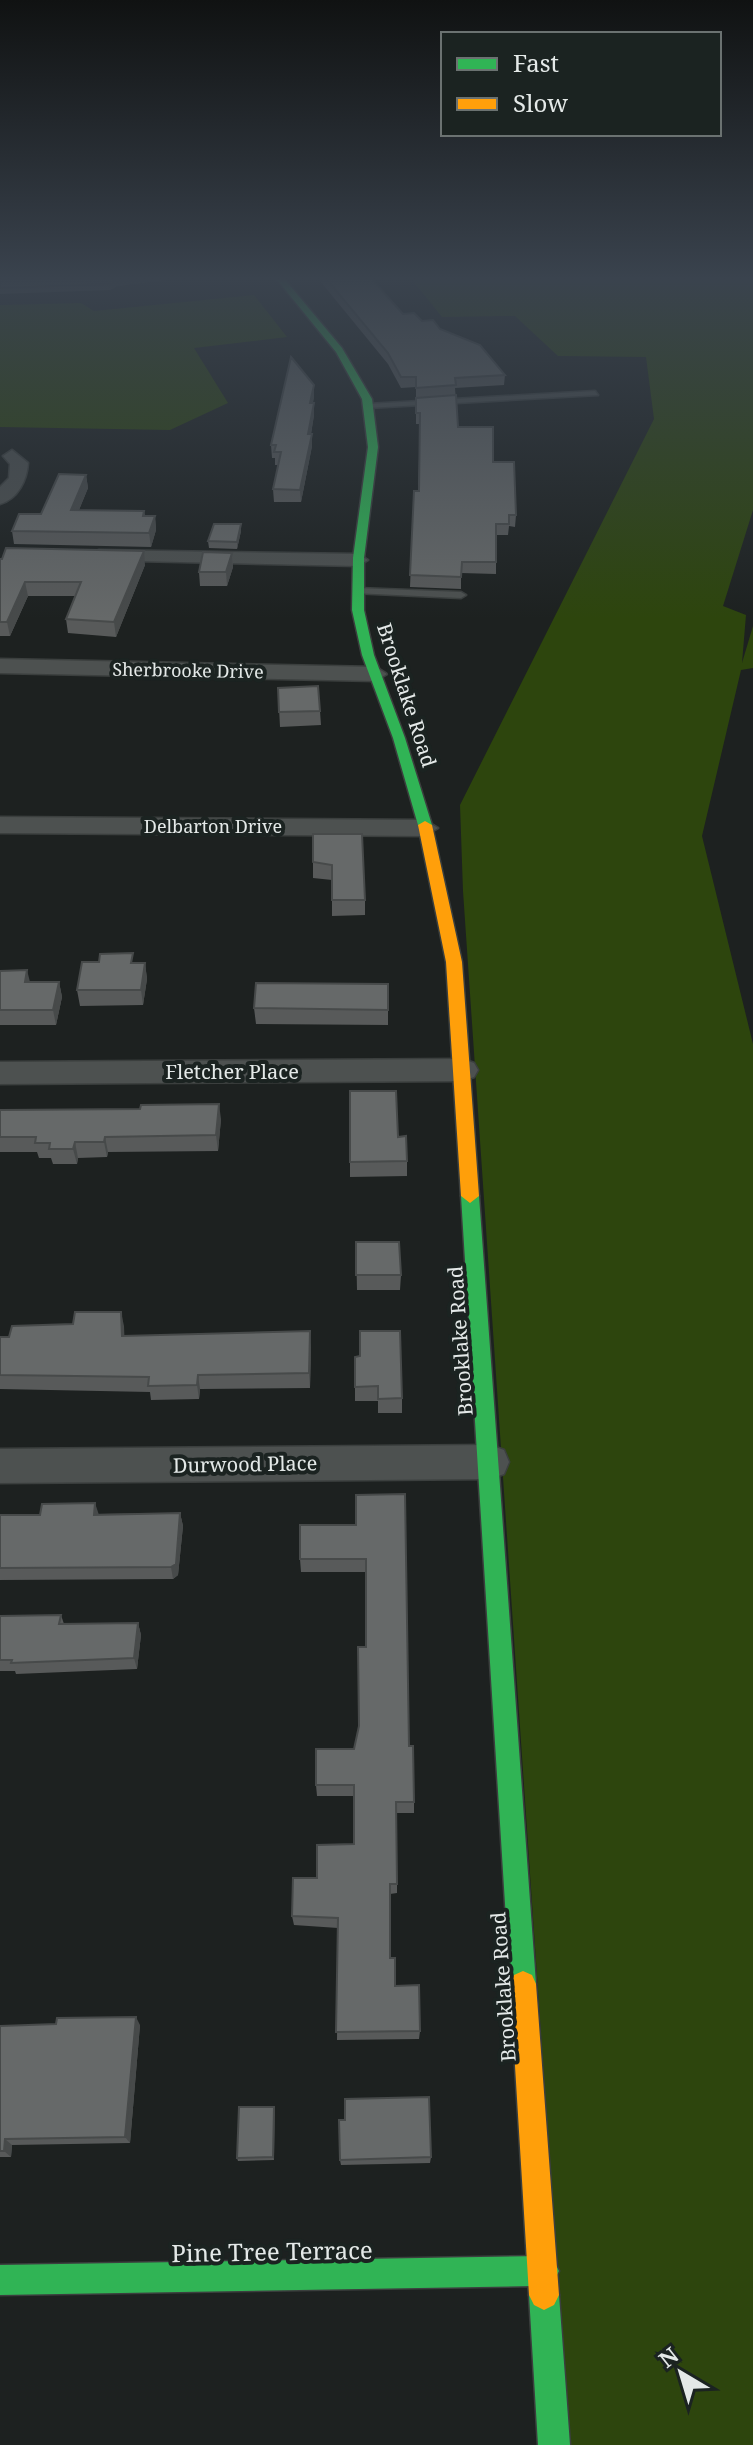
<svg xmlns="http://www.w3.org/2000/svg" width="753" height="2445" font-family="'Noto Serif',serif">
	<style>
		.green { fill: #2d450d }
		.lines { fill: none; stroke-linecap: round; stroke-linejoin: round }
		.lane-casing { stroke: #3b3f3e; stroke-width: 3 }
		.street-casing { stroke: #3b3f3e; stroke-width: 3 }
		.fast-casing { stroke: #3b3f3e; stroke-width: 3 }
		.slow-casing { stroke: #3b3f3e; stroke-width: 3 }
		.lane { fill: #4d5150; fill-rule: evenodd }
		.street { fill: #4d5150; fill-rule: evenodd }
		.fast { fill: #30b455; fill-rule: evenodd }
		.slow { fill: #ff9f0a; fill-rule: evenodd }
		.wall { fill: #585a5a }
		.shaded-wall { fill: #474a4a }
		.building { fill: #666969; stroke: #474a4a; stroke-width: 2 }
		.labels { text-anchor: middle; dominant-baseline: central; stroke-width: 8; stroke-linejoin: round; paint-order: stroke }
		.far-street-label { font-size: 18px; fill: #e4e9e8; stroke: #1b2321 }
		.street-label { font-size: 20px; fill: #e4e9e8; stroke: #1b2321 }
		.near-street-label { font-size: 24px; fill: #e4e9e8; stroke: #1b2321 }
	</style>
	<rect width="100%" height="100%" fill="#1d2120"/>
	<path class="green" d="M409 276H753V510L723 606 746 615 742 663 753 626V668L741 670 702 836 753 1044V2445H569L463 891 460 805 654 419 646 357 558 356 515 316 442 317Z
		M254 295 287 337 194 348 228 403 170 430 0 427V305L81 303 94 311Z"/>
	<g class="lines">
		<defs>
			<path id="lane" d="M595 391 598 395 368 408 364 406 368 404Z
				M357 588 461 592 466 595 461 598 353 593V589Z"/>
			<path id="street" d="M12 450 28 463C27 480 18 499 0 504V487L9 478 10 464 3 456Z
				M99 550 358 554 368 560 358 566 92 560 89 556 92 552Z
				M0 659 376 667 387 674 376 681 0 673Z
				M0 817 425 820 438 828 425 836 0 833Z
				M463 1059 474 1063 478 1070 474 1077 463 1081 0 1084V1062Z
				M490 1445 504 1450 509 1462 504 1474 490 1479 0 1483V1449Z"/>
			<path id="fast" d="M274 276H282L342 348 372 399 378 447 364 558V610L374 655 405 738 432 825 430 828H420L418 825 393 738 362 655 352 610 353 558 368 447 362 399 336 352Z
				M470 1189 479 1196 536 1984 532 1993 523 1997 514 1993 510 1984 461 1196Z
				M544 2256 554 2261 559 2271 554 2281 551 2283 554 2285 559 2295 570 2445H538L529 2295 533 2286 0 2295V2265Z"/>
			<path id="slow" d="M425 821 432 825 462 962 479 1196 470 1203 461 1196 446 962 418 825Z
				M523 1971 532 1975 536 1984 559 2295 554 2305 544 2310 534 2305 529 2295 510 1984 514 1975Z"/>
		</defs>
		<use href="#lane" class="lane-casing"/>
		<use href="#street" class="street-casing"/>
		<use href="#fast" class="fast-casing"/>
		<use href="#slow" class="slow-casing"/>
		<use href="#lane" class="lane"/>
		<use href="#street" class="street"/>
		<use href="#fast" class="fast"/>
		<use href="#slow" class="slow"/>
	</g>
	<path class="wall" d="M0 276H196L117 286 110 290 0 294Z
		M316 276H369L403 314 440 329 505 375 504 385 455 388 458 427 493 462 516 515 515 527 509 526 508 535H496V574L461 573V589L410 587 414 491H418L420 424H416V387L401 388 388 364Z
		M314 385V396L313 403 314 415 311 434 312 446 301 502H274L273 489 278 465H275V458H272L271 445Z
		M86 475 88 488 79 510 144 511 145 516H155L156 530 151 547 14 544 12 531 41 514Z
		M241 531 237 549 209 548 208 541Z
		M232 553 233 567 227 586H200L199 572Z
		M0 559 145 565 116 637 68 633 66 619 75 596H28L10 636H0Z
		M278 688 320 711 321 725 280 727Z
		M313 834 365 900V915L332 916V880L313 878Z
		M134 963H145L147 979 143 1005 80 1006 77 990Z
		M0 971 30 982H59L62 997 56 1025H0Z
		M388 984V1025L256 1024 254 1008Z
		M350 1091 398 1137 407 1161V1176L350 1177Z
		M0 1110 221 1119 218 1151 108 1152 107 1157 78 1158 77 1164H53L51 1158H39L37 1152H0Z
		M356 1242 401 1275 400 1290H357Z
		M124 1326V1336L311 1346 310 1388 200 1389 199 1399 151 1400 150 1392 0 1389V1337Z
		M360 1356 402 1398V1413H378V1401H355V1357Z
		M356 1495 409 1746 414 1802V1813H397V1893L390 1894V1958L395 1986 420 2031 419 2039 337 2040 338 1928 294 1925 292 1916 317 1878 354 1844V1796H317L316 1785 354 1749 359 1726 366 1647V1572H301L300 1559 356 1525Z
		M180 1513 183 1526 178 1575 173 1579 0 1580V1515Z
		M61 1615 64 1624 138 1623 141 1635 137 1669 16 1674 15 1671H0V1616Z
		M140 2025 130 2143 12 2145 11 2157H0V2026Z
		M274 2107V2160L238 2161 237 2158Z
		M431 2157 430 2163 341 2165 340 2160Z"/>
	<path class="shaded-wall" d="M142 276H196L117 286 110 290 109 284 116 279Z
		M314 385V396L310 415V403Z
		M314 403V415L309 446 308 434Z
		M312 434V446L301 502 300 490Z
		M86 475 88 488 73 524 71 510Z
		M155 516 156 530 151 547 149 533Z
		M241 524V531L237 549V542Z
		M144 551 145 565 116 637 114 622Z
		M232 553 233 567 227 586 226 572Z
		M25 582 28 596 10 636 7 622Z
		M145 963 147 979 143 1005 141 990Z
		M27 970 31 986 25 982Z
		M59 982 62 997 56 1025 53 1010Z
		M219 1104 221 1119 218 1151 216 1135Z
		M105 1137 108 1152 107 1157 104 1142Z
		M75 1142 78 1158 77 1164 73 1149Z
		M121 1312 124 1326 125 1351 122 1336Z
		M310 1331 311 1346 310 1388 309 1373Z
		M198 1375 200 1389 199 1399 197 1385Z
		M95 1503 99 1515H94Z
		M180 1513 183 1526 178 1575 173 1579 171 1567Z
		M138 1623 141 1635 137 1669 134 1658Z
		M136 2017 140 2025 130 2143 125 2137Z
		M274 2107 275 2111 274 2160 273 2157Z
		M5 2139 12 2145 11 2157 4 2151Z"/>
	<path class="building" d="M0 276H142L116 279 109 284 0 288Z
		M324 276H369L403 314 414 313 422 321 433 320 440 329 480 345 505 375 455 378 456 385 416 388V377H401L388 353Z
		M291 357 314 385 310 403H314L308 434H312L300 490 273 489 281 452H274L276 445H271Z
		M456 395 458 427H493V462H514L516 515H509V524H496V562H462L461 577 410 575 414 491H419L420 413H416V398Z
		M59 474 86 475 71 510 144 511 143 516H155L149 533 12 531 19 514H41Z
		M214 524H241L237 542 208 541Z
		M6 548 144 551 114 622 66 619 81 582H25L7 622H0V559H2Z
		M203 552 232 553 226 572H199Z
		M318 686 320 711 279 712 278 688Z
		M313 834H362L365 900H332V865L313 862Z
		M133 953 131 963H145L141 990H77L82 962H99L100 954Z
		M27 970 25 982H59L53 1010H0V971Z
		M256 983 388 984V1010L254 1008Z
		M350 1091H396L398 1137 406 1136 407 1161 350 1162Z
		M219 1104 216 1135 105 1137 104 1142H75L73 1149H49L50 1143H35L36 1137H0V1110L140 1109 141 1105Z
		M356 1242H399L401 1275H356Z
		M75 1312H121L122 1336 310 1331 309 1373 198 1375 197 1385 148 1386 149 1377 0 1375V1337H9L12 1326 73 1324Z
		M360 1331H400L402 1398 378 1399V1386L355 1387V1357L360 1356Z
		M405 1494 409 1746H413L414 1802H396L397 1884H390V1958H395V1986L419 1985 420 2031 336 2032 338 1918 292 1916 293 1878H317V1845L354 1844V1785H316V1749H354L359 1726 358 1647H366V1559H300V1525H356V1495Z
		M95 1503 94 1515 180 1513 176 1564 171 1567 0 1568V1515H40L42 1504Z
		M61 1615 59 1624 138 1623 134 1658 11 1663 12 1660H0V1616Z
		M136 2017 125 2137 5 2139 4 2151H0V2026L56 2024 57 2018Z
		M429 2097 431 2157 340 2160 339 2120H345V2099Z
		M239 2107H274L273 2157 237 2158Z"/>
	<linearGradient id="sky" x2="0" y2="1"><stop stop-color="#101212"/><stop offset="0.45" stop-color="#3a434e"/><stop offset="1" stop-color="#3a434e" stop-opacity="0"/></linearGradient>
	<rect width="753" height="619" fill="url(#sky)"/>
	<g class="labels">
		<g class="far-street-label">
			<text transform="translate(188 670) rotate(1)">Sherbrooke Drive</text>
			<text x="213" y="826">Delbarton Drive</text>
		</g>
		<g class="street-label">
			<text transform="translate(407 695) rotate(72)">Brooklake Road</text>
			<text x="232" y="1071">Fletcher Place</text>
			<text transform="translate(460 1341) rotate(-94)">Brooklake Road</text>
			<text transform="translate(245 1464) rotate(-1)">Durwood Place</text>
			<text transform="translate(503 1987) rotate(-94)">Brooklake Road</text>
		</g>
		<g class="near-street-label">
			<text transform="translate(272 2251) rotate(-1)">Pine Tree Terrace</text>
		</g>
	</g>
	<rect x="441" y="32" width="280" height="104" fill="#1b2321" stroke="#6b7271" stroke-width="2"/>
	<rect x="457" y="58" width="40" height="12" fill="#30b455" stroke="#6b7271" stroke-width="2"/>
	<text x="513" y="72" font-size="24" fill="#e4e9e8">Fast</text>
	<rect x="457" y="98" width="40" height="12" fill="#ff9f0a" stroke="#6b7271" stroke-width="2"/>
	<text x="513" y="112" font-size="24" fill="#e4e9e8">Slow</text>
	<g transform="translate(681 2373) rotate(322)" stroke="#1b2321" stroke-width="6" paint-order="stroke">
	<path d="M0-6L14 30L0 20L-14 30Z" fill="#e4e9e8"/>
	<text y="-12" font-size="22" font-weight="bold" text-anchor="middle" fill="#e4e9e8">N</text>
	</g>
</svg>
